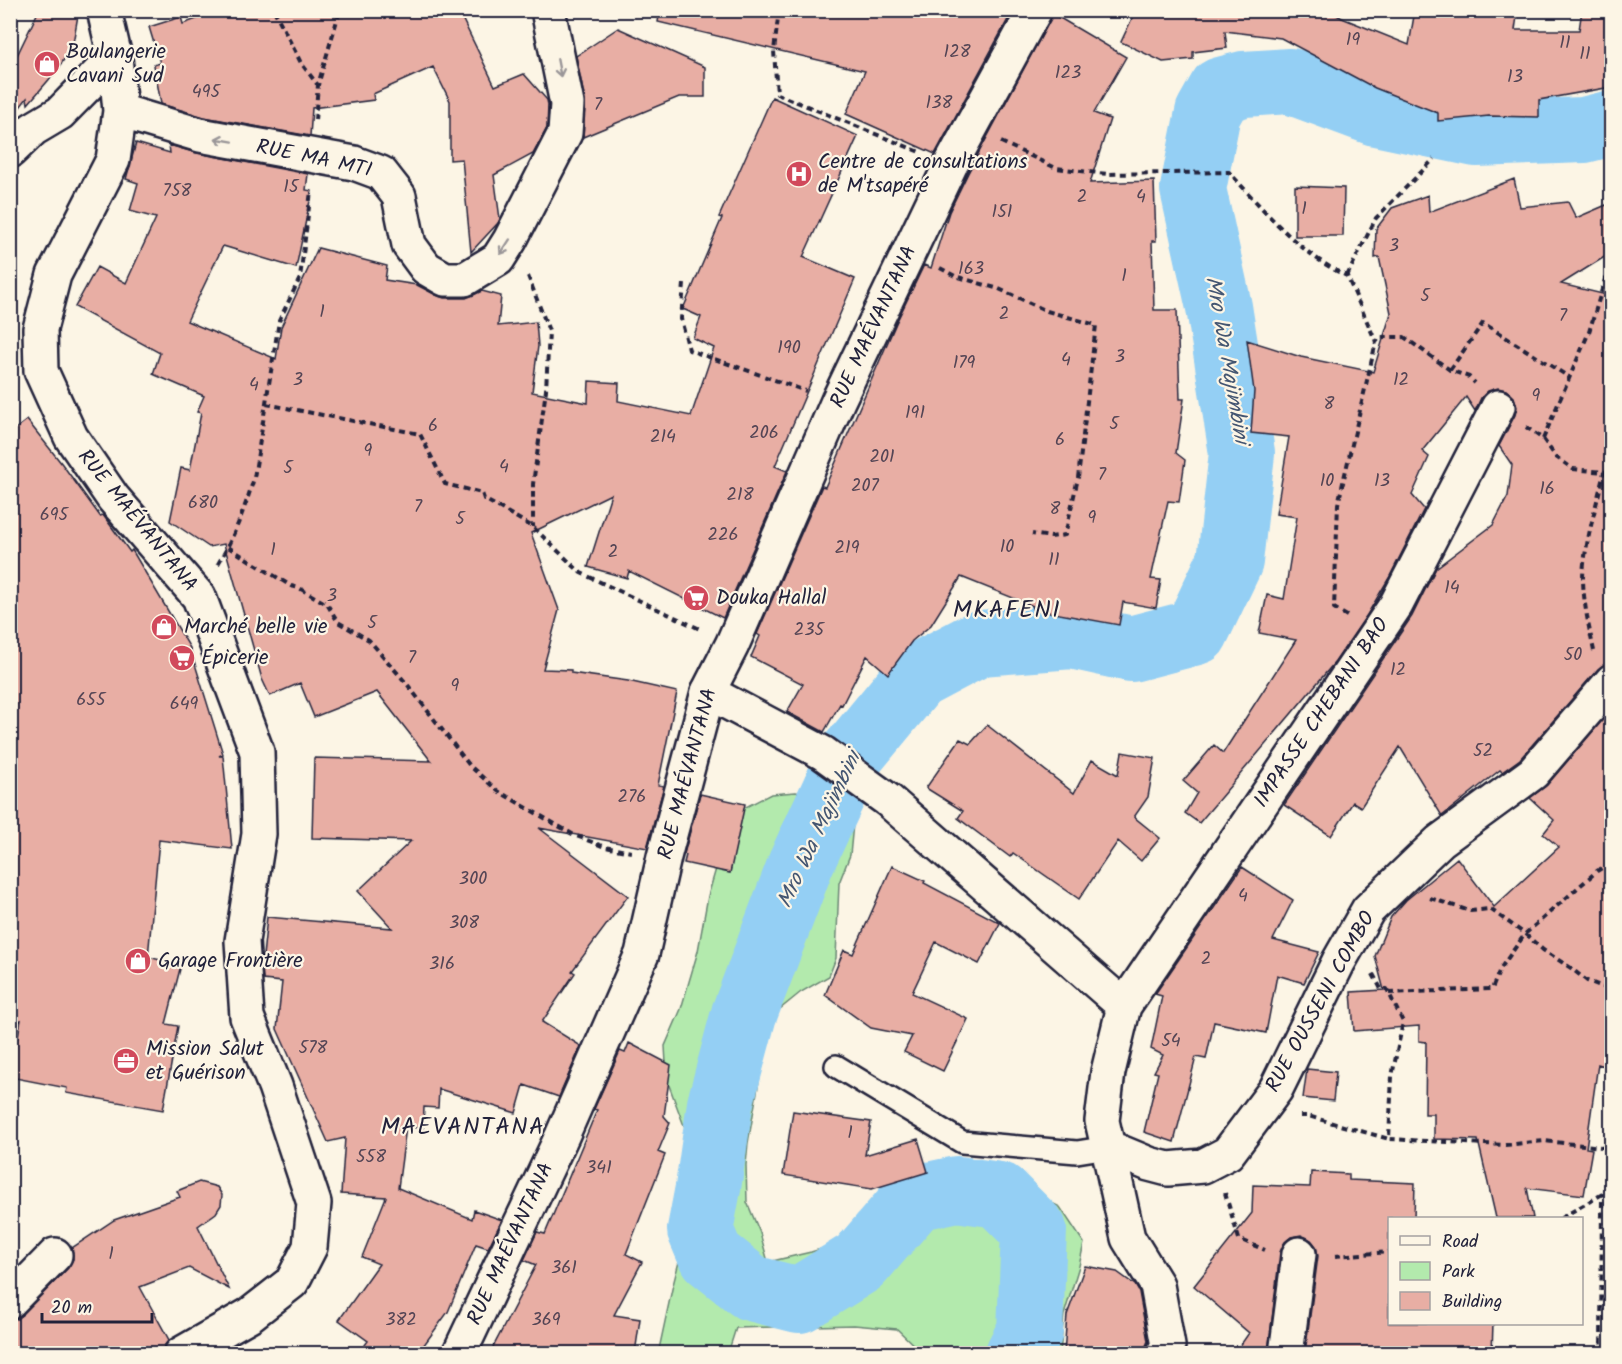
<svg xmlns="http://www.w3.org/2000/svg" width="1622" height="1364" font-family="Kalam,sans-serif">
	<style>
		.green { fill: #b3eaad; stroke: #6a8674; stroke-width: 1.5 }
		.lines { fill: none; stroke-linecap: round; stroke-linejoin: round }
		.river { stroke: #94cff4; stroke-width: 66 }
		.building { fill: #e8aea4; stroke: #22223b; stroke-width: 1.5 }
		.lane-casing { stroke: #22223b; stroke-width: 26 }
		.street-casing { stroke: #22223b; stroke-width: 38 }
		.secondary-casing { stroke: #22223b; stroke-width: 38 }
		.path { stroke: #22223b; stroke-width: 4; stroke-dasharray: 6 4.5; stroke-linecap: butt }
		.lane { stroke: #fcf5e5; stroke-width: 21 }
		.street { stroke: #fcf5e5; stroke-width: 33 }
		.secondary { stroke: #fcf5e5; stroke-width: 33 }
		.oneway { stroke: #9a9698 }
		.labels { text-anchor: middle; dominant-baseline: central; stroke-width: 4.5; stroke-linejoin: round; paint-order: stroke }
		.number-label { font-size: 18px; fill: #544555 }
		.poi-label { font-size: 21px; fill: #22223b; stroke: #fcf5e5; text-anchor: start }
		.street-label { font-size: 21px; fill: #22223b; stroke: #fcf5e5 }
		.water-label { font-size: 22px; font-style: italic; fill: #445672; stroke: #fcf5e5 }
		.quarter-label { font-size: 24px; letter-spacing: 1.5px; fill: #22223b; stroke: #fcf5e5 }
	</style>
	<rect width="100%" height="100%" fill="#fcf5e5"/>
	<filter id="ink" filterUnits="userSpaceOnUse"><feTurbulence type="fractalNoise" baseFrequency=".0167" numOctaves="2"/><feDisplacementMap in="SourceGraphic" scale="12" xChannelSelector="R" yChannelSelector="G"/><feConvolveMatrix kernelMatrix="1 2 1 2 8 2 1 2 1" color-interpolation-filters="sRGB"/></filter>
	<g filter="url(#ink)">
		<path class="green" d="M796 792 830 800 853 824 850 855 839 883 836 958 829 976 801 992 774 1014 762 1064 748 1143 746 1165 747 1202 760 1233 768 1262 811 1252 931 1216 966 1201 1016 1185 1060 1207 1084 1243 1079 1266 1064 1315 1060 1353H922L897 1329 854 1325 736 1328 728 1353 658 1354 672 1289 692 1211 695 1190 696 1152 683 1123 667 1080 665 1046 681 1009 698 951 708 896 720 855 738 811 771 794Z"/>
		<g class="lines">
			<path class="river" d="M1018 1354 1030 1331 1034 1230 999 1195 957 1189 915 1198 860 1262 799 1300 751 1288 711 1256 700 1230 708 1188 720 1104 744 1014 801 863 850 757 916 677 980 643 1072 636 1131 649 1196 632 1230 561 1242 453 1219 307 1193 189 1208 113 1221 90 1244 84 1290 81 1376 113 1476 134 1584 130 1612 123"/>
		</g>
		<path class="building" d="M39 10H79L73 43 59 68 28 104 27 98 10 120V70Z
			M221 10H458L495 86 524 74 547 100 548 105 547 128 533 154 494 175 500 219 498 223 471 252 462 159 450 160V101L433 67 373 94 374 100 312 108 310 136 204 117 161 104 154 65 160 63 149 27 181 17 183 24Z
			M660 10H1013L935 154 846 114 865 71 658 22Z
			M1136 10H1328L1342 18 1409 45 1415 10H1518L1515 30H1579L1582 10H1611V87L1539 100V117L1489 116 1438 121V113L1375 88 1281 38 1225 31 1227 48 1193 52V59L1163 62 1121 42Z
			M1053 14 1126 57 1094 113 1110 119 1090 183 1154 181 1156 241H1152L1154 310H1177L1180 399H1184L1176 453 1185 460 1179 502 1168 501 1151 579 1161 580 1156 608 1123 602 1119 625 1032 609 1033 606 961 577 931 625 912 641 888 674 867 656 842 705 840 704 824 732 787 712 803 684 751 657 760 636 757 634 822 486 825 487 896 323 924 265 931 268 949 212 968 173Z
			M618 28 705 67V97H679L583 137 585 101 576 56Z
			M772 97 858 136 803 257 855 279 775 466 787 471 723 618 629 571 627 578 588 567 611 494 531 533 559 610 543 669 571 670V673L628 681 677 692 658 785 664 786 647 848 539 828 628 896 572 971 575 973 542 1022 581 1046 559 1097 524 1085 516 1113 439 1089 438 1108 424 1107 423 1128 406 1127 398 1188 472 1219 474 1210 502 1220 488 1248 476 1244 448 1312 418 1353H359L368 1341 339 1320 379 1264 362 1257 386 1197 341 1194 345 1138 328 1142 277 1029 282 982 263 980 262 966 267 917 392 928 358 891 411 841 312 838 314 758 431 761 377 692 314 717 300 683 270 696 262 679 224 544 209 547 170 521 181 468 190 470 201 413 197 412 204 396 153 374 160 353 75 307 97 267 126 283 156 218 130 211 138 183 126 179 136 143 170 153 169 145 197 153 308 174 306 190 312 191 296 268 223 246 187 321 276 359 281 327 318 248 387 266 385 280 417 285 436 295 444 298H466L482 291 501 296 498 326 536 322 538 346 532 392 588 403 589 381 619 383 618 401 691 416 714 348 693 338 701 317 683 309 722 218 719 217Z
			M1514 179 1520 207 1568 202 1576 218 1611 203V253L1561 284 1611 296V663L1605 664 1598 669 1520 759 1502 772 1500 770 1442 816 1400 747 1361 807 1353 802 1331 836 1284 805 1412 616 1436 568 1493 525 1508 496 1512 465 1499 446 1515 415 1517 407 1514 397 1506 390 1498 388 1488 391 1481 398 1475 411 1466 397 1422 451 1429 457 1412 495 1424 509 1389 578 1367 615 1335 662 1199 823 1185 813 1197 793 1183 781 1214 745 1223 753 1296 640 1259 633 1267 595 1284 599 1297 517 1276 514 1289 437 1251 433 1254 391 1247 340 1301 357 1373 372 1391 313 1379 257 1375 258 1376 229 1392 208 1428 195 1429 212Z
			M1295 186 1344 188 1343 236H1295Z
			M27 420 62 464 100 516 103 515 130 552 132 550 190 648 223 754 219 756H223L232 849 159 840 148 957 181 965 166 1024 178 1026 163 1110 66 1093 67 1088 10 1077 21 1020 10 1024V433Z
			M1611 710V1068L1598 1064 1586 1148 1592 1149 1584 1195 1527 1188 1533 1218H1496L1478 1140 1434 1139V1114H1425L1426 1042 1419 1041V1026L1354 1031 1351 992 1384 990 1375 956 1391 917 1406 900 1457 858 1494 907 1559 847 1543 834 1554 820 1530 798 1547 785Z
			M987 725 1074 793 1092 760 1118 775 1122 752 1155 758 1148 797 1134 817 1160 838 1141 861 1118 841 1079 899 1013 853 1010 857 958 818 963 811 926 788 960 739 970 744Z
			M700 794 745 804 730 873 684 863 686 855 684 854Z
			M892 866 925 881 924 883 1000 923 979 964 936 942 912 993 968 1019 943 1071 904 1052 912 1036 871 1028 825 995 844 950 853 954Z
			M1242 867 1293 900 1273 940 1319 952 1304 983 1277 975 1266 1033 1214 1022 1206 1059 1196 1057 1174 1142 1144 1132 1158 1073 1154 1072 1163 1055 1151 1049 1162 996 1155 994Z
			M629 1043 671 1065 664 1116 670 1123 658 1152 665 1155 626 1254 642 1262 614 1315 640 1319 635 1353H490L536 1265 524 1260 537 1232 545 1234 597 1110 594 1109 620 1051 625 1053Z
			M1307 1069 1336 1072 1333 1101 1303 1098Z
			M793 1111 871 1122 865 1155 918 1139 928 1172 872 1189 783 1175Z
			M1311 1172 1349 1174V1180L1415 1183 1414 1218H1389V1323H1493L1492 1353 1366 1349 1365 1353H1305L1318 1256 1316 1246 1311 1240 1301 1235 1291 1237 1285 1242 1280 1252 1268 1353H1235L1249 1333 1194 1286 1252 1213 1253 1185 1310 1187Z
			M199 1182 217 1187 222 1195 221 1205 216 1213 198 1226 229 1289 189 1268 140 1287 169 1340 165 1345 162 1353H10V1319H16L23 1314 68 1268 73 1259 72 1248 114 1220 180 1197 177 1191Z
			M1085 1266 1117 1272 1135 1285 1139 1292 1148 1341 1143 1353H1064L1067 1315Z"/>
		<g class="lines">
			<defs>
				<path id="lane" d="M836 1066 962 1142 1077 1152 1108 1147"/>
				<path id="street" d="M10 151 33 129 60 113 115 57
					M708 692 823 753 888 800 1124 1006 1108 1072 1102 1121 1108 1147 1149 1164 1168 1169 1203 1166 1228 1153 1276 1089 1339 961 1368 910 1440 841 1533 773 1612 681
					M1124 1006 1396 605 1498 407
					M1108 1147 1128 1238 1157 1285 1168 1346 1163 1354
					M10 1301 55 1255
					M1286 1354 1299 1254"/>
				<path id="secondary" d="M104 10 115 57 120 111 113 160 54 275 40 329 41 371 71 437 113 498 199 597 257 752 259 834 242 941 247 1017 275 1086 314 1203 310 1247 292 1282 251 1314 181 1354
					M120 111 200 135 354 163 381 173 399 196 409 245 426 268 445 279H465L498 259 510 240 565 133 567 104 548 10
					M459 1354 562 1136 642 954 664 857 708 692 732 645 838 401 951 164 1035 10"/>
			</defs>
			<use href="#lane" class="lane-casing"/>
			<use href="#street" class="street-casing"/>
			<use href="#secondary" class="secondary-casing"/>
			<path class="path" d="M274 10 301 63 317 84
				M779 10 774 51 777 94 920 152
				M1574 10 1580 12
				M315 120 318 85 340 10
				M1001 142 1056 168 1107 174 1229 172C1263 209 1300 255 1347 276L1376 342 1381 337H1404L1450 370 1469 377 1475 383
				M940 268 955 276 999 289 1047 311 1096 325 1078 478 1065 535 1051 537 1032 534
				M528 276 549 331 546 390 533 484V527
				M1347 276 1376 218 1434 159
				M684 284 681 319 689 350 806 391
				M1450 370 1483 323 1569 377
				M266 404 420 434 445 484 482 493 484 499 533 527 581 573 702 630
				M1526 427 1543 439 1556 457 1573 469 1604 472 1612 470
				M1543 439 1589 332 1606 276 1612 271
				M228 547 291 586 299 588 327 604 338 622 369 640 407 684 470 766 498 791 574 835 605 847 631 852
				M218 564C234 537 245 508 254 478L279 321 300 278 311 191
				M1347 616 1334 608 1338 504 1376 342
				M1594 651C1589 628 1583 601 1583 577 1584 545 1597 504 1604 472
				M1430 898 1470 911 1490 909 1525 934 1543 950 1571 968 1587 981 1612 990
				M1373 974 1381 989H1387L1403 1022 1392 1076 1389 1139 1505 1145 1544 1141 1612 1148
				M1389 993 1492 989 1500 969 1525 934 1597 871 1612 862
				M1300 1116H1308L1389 1139
				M1225 1193 1239 1239 1265 1250
				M1561 1218 1611 1189 1612 1160
				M1335 1256 1390 1252
				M1601 1354 1602 1193"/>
			<use href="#lane" class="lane"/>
			<use href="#street" class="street"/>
			<use href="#secondary" class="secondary"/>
		</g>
		<defs><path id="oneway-shaft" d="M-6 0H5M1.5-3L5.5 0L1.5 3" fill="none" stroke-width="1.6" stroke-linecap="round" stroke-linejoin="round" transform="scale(1.5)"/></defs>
		<g class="oneway">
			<use href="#oneway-shaft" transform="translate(559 68) rotate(79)"/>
			<use href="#oneway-shaft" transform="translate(224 140) rotate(-170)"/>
			<use href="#oneway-shaft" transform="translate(505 247) rotate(123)"/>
		</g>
	</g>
	<defs>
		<symbol id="shop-disc" viewBox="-11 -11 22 22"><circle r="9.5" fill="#d1495b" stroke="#fcf5e5"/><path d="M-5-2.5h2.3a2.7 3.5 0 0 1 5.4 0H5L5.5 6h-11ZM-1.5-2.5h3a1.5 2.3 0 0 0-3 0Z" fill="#fff"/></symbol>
		<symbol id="hospital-disc" viewBox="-11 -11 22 22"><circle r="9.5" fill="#d1495b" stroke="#fcf5e5"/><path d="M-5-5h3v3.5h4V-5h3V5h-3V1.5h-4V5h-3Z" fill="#fff"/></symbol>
		<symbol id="supermarket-disc" viewBox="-11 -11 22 22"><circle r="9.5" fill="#d1495b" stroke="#fcf5e5"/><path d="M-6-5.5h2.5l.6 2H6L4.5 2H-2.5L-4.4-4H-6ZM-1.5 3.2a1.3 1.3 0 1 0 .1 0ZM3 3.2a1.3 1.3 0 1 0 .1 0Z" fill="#fff"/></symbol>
		<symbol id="office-disc" viewBox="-11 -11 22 22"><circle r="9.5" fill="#d1495b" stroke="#fcf5e5"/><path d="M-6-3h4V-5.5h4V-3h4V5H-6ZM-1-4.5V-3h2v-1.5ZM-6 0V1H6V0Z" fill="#fff"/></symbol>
	</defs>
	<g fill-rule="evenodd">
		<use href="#shop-disc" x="32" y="49" width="30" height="30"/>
		<use href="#hospital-disc" x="784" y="159" width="30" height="30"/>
		<use href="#supermarket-disc" x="681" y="583" width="30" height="30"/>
		<use href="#shop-disc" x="149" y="612" width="30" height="30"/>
		<use href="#supermarket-disc" x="167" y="643" width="30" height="30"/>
		<use href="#shop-disc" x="123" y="946" width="30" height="30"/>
		<use href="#office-disc" x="111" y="1046" width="30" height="30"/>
	</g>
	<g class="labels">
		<g class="number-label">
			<text x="1353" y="40">19</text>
			<text x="1565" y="43">11</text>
			<text x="957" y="52">128</text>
			<text x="1585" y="54">11</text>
			<text x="1068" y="73">123</text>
			<text x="1515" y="77">13</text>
			<text x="206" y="92">495</text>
			<text x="939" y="103">138</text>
			<text x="598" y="105">7</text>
			<text x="291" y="187">15</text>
			<text x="177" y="191">758</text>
			<text x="1082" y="197">2</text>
			<text x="1141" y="197">4</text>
			<text x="1304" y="209">1</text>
			<text x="1002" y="212">151</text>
			<text x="1394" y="246">3</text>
			<text x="971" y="269">163</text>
			<text x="1124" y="276">1</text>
			<text x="1425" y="296">5</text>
			<text x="322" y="312">1</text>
			<text x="1004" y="314">2</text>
			<text x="1563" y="316">7</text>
			<text x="789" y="348">190</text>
			<text x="1120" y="357">3</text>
			<text x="1066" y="360">4</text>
			<text x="964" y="363">179</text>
			<text x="298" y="380">3</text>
			<text x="1401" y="380">12</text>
			<text x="254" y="385">4</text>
			<text x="1536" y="396">9</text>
			<text x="1329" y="404">8</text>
			<text x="915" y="413">191</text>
			<text x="1114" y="424">5</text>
			<text x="433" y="426">6</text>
			<text x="764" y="433">206</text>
			<text x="663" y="437">214</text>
			<text x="1060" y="440">6</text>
			<text x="368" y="451">9</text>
			<text x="882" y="457">201</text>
			<text x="504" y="467">4</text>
			<text x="288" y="468">5</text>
			<text x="1102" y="475">7</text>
			<text x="1327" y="481">10</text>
			<text x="1382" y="481">13</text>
			<text x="865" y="486">207</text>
			<text x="1547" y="489">16</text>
			<text x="740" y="495">218</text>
			<text x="203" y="503">680</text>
			<text x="418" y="507">7</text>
			<text x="1055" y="509">8</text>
			<text x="54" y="515">695</text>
			<text x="1092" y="518">9</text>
			<text x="460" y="519">5</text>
			<text x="723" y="535">226</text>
			<text x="1007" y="547">10</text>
			<text x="847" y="548">219</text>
			<text x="273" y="550">1</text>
			<text x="613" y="552">2</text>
			<text x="1054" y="560">11</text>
			<text x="1452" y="588">14</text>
			<text x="332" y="596">3</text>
			<text x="372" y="623">5</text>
			<text x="809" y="630">235</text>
			<text x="1573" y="655">50</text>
			<text x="412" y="658">7</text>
			<text x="1398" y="670">12</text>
			<text x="455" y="686">9</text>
			<text x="91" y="700">655</text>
			<text x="184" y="704">649</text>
			<text x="1483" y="751">52</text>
			<text x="632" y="797">276</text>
			<text x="473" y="879">300</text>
			<text x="1243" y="896">4</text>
			<text x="464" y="923">308</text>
			<text x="1206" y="959">2</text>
			<text x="442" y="964">316</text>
			<text x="1171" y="1041">54</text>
			<text x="313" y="1048">578</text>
			<text x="850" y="1133">1</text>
			<text x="371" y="1157">558</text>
			<text x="599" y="1168">341</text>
			<text x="111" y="1254">1</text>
			<text x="564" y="1268">361</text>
			<text x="401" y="1320">382</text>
			<text x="546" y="1320">369</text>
		</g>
		<g class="poi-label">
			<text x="66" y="52">Boulangerie<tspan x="66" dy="24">Cavani Sud</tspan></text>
			<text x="818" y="162">Centre de consultations<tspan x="818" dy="24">de M'tsapéré</tspan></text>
			<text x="716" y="598">Douka Hallal</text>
			<text x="184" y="627">Marché belle vie</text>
			<text x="201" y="658">Épicerie</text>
			<text x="158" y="961">Garage Frontière</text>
			<text x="146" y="1049">Mission Salut<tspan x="146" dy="24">et Guérison</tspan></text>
		</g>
		<g class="street-label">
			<text transform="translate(314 159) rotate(12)">RUE MA MTI</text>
			<text transform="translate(874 327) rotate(-65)">RUE MAÉVANTANA</text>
			<text transform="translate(137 521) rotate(51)">RUE MAÉVANTANA</text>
			<text transform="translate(1322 713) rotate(-56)">IMPASSE CHEBANI BAO</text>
			<text transform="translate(688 774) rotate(-75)">RUE MAÉVANTANA</text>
			<text transform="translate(1321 1002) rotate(-61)">RUE OUSSENI COMBO</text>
			<text transform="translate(511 1244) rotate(-65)">RUE MAÉVANTANA</text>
		</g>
		<g class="water-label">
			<text transform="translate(1226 360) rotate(80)">Mro Wa Majimbini</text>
			<text transform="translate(820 830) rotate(-65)">Mro Wa Majimbini</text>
		</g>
		<g class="quarter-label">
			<text x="1007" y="610">MKAFENI</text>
			<text x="463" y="1127">MAEVANTANA</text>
		</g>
	</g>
	<rect width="1622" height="1364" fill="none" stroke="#fcf5e5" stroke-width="36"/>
	<rect x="18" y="18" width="1586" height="1328" fill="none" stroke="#22223b" stroke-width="2" filter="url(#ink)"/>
	<rect x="1388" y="1217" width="195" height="108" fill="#fcf5e5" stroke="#a5a1a1" stroke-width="1.5"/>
	<rect x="1400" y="1236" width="30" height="9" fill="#fcf5e5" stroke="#a5a1a1" stroke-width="1.5"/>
	<text x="1442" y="1247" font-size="18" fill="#22223b">Road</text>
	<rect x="1400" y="1262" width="30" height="18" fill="#b3eaad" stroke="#a5a1a1" stroke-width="1.5"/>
	<text x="1442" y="1277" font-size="18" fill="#22223b">Park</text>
	<rect x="1400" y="1292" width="30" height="18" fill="#e8aea4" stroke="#a5a1a1" stroke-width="1.5"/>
	<text x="1442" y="1307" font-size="18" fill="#22223b">Building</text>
	<path d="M42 1313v9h110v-9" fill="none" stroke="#22223b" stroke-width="3"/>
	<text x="51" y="1313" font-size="18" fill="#22223b" stroke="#fcf5e5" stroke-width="4.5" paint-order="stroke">20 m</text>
</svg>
